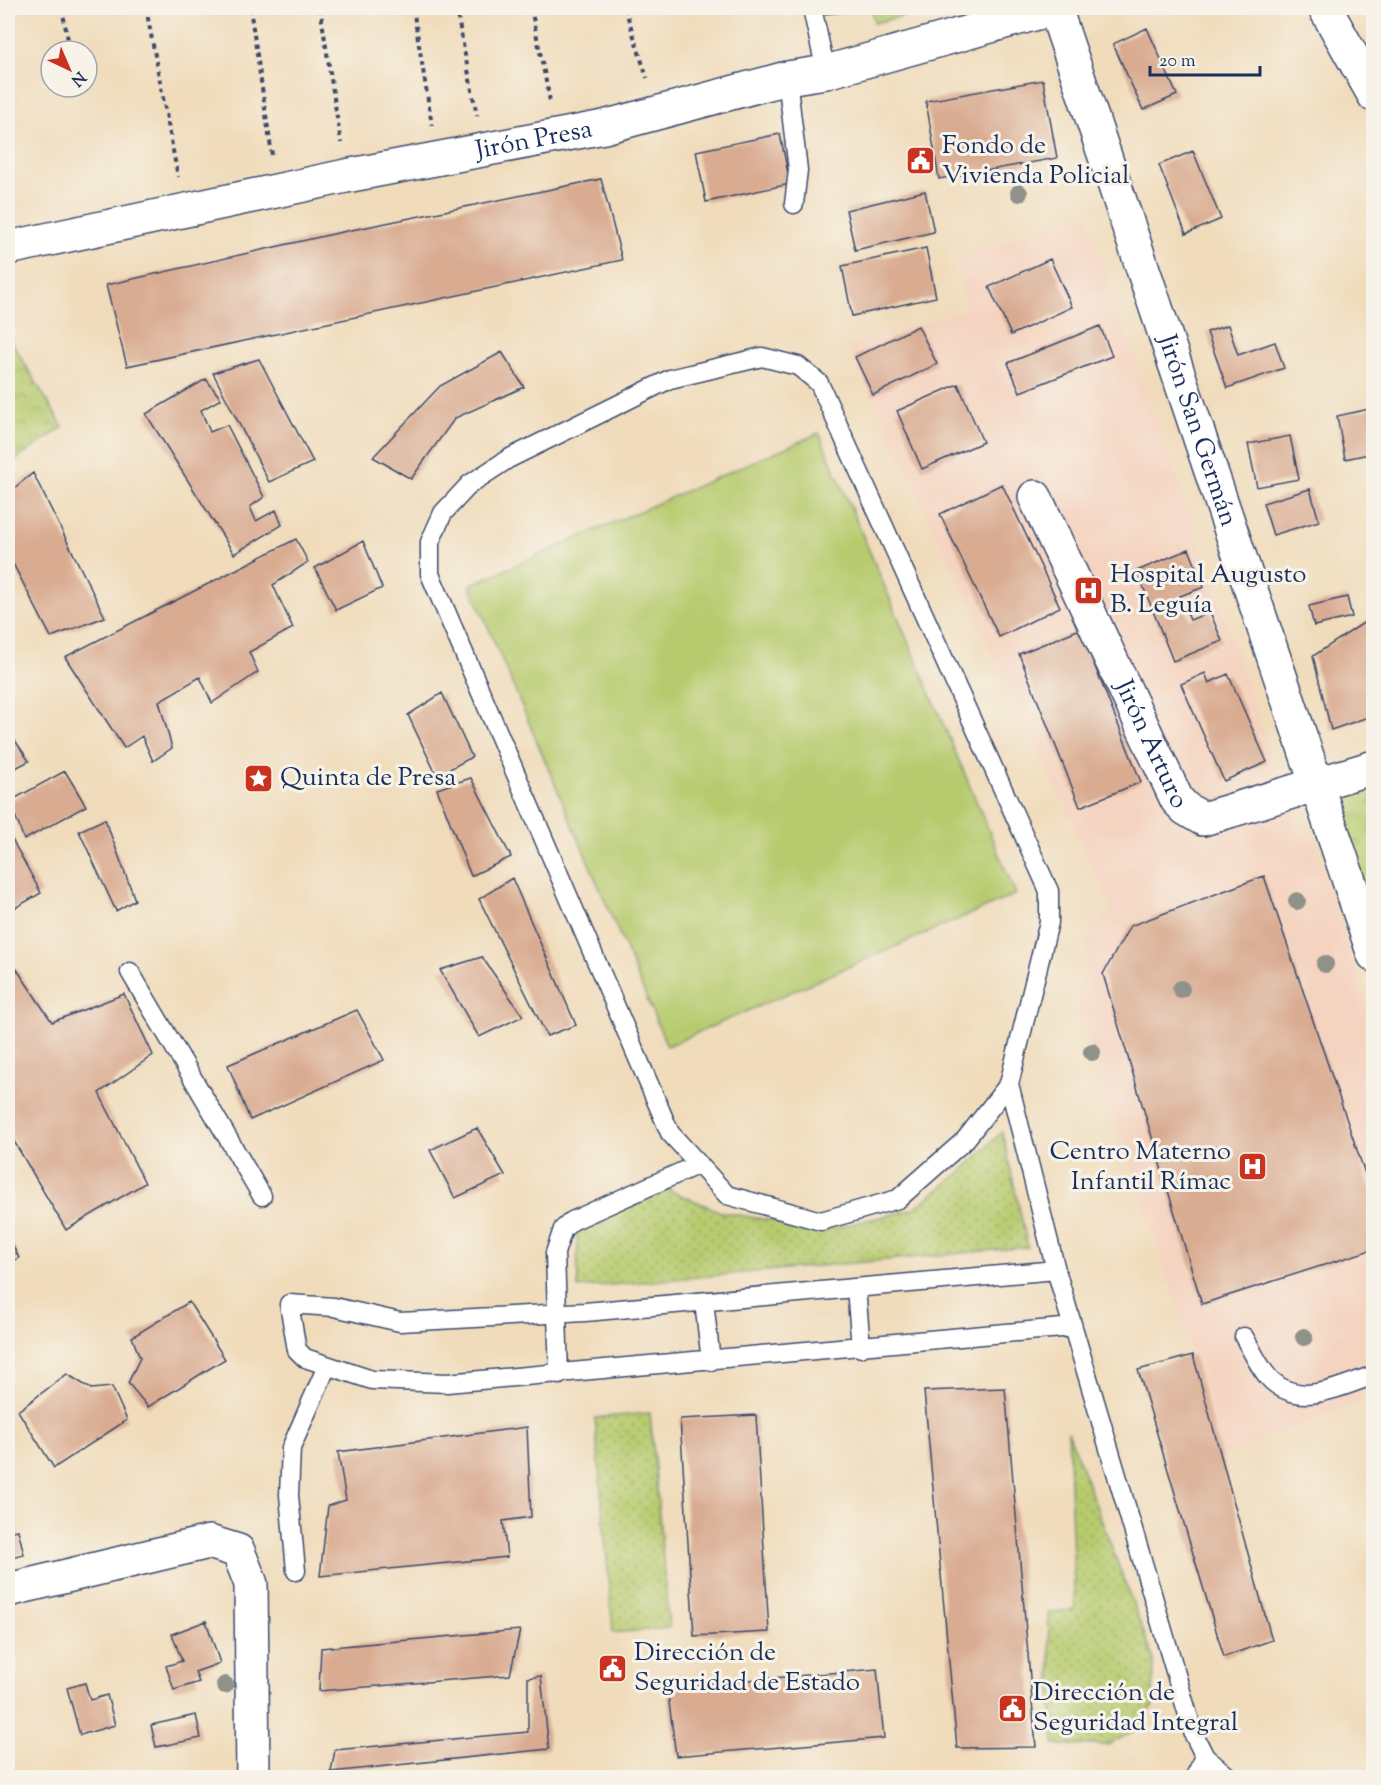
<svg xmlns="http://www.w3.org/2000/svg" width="1381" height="1785" font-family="'Sorts Mill Goudy',serif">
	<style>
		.built { fill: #f4d3c0 }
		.grass { fill: url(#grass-dots); stroke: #697d66; stroke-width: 1.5 }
		.park { fill: url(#park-crowns); stroke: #697d66; stroke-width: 1.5 }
		.pitch { fill: #b7cb6e; stroke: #697d66; stroke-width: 1.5 }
		.building { fill: #d9ab91 }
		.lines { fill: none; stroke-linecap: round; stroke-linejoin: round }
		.service-casing { stroke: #3b496c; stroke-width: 21 }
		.minor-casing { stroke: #3b496c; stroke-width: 36 }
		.path { stroke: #3b496c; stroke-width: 4; stroke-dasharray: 4.5 4.5; stroke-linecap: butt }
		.service { stroke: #fff; stroke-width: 18 }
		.minor { stroke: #fff; stroke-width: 33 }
		.tree { fill: #90928a }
		.labels { text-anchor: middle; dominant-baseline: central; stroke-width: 6; stroke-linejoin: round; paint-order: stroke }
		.street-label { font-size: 26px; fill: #1b2f5e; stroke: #f7f3e8 }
		.poi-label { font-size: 26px; fill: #1b2f5e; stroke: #f7f3e8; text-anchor: start }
	</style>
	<defs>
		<pattern id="grass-dots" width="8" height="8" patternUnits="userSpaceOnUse" patternTransform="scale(1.5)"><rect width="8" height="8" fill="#b7cb6e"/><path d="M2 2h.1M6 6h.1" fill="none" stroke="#94a55e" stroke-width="1.8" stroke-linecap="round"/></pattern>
		<pattern id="park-crowns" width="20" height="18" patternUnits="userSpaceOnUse" patternTransform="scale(1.5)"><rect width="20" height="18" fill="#b7cb6e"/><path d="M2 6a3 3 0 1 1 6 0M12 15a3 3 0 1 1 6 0" fill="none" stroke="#94a55e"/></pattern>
	</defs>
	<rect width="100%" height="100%" fill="#f7f3e8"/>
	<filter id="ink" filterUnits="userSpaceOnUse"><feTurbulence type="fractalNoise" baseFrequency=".0167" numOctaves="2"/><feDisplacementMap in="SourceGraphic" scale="12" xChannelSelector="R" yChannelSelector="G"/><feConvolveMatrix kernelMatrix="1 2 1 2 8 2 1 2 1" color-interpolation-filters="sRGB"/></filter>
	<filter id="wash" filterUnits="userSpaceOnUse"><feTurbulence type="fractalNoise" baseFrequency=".008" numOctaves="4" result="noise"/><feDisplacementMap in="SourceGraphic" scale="24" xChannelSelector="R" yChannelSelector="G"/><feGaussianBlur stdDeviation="1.35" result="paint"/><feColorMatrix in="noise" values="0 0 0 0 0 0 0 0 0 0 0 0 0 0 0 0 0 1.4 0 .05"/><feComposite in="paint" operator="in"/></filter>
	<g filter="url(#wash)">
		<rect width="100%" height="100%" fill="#f0dcbb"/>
		<path class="built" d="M1086 215 1299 834 1312 832 1373 1023V1397L1221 1457 1179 1311 1076 1004 1093 921 1114 912 848 346 967 309 956 257Z"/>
		<path class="grass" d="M871 8H935L874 23Z
			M1002 1132 1028 1247 578 1288 577 1223 667 1189 721 1212 827 1230 913 1209 961 1172Z
			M650 1413 669 1628 613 1633 595 1418Z
			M1068 1431 1154 1660 1153 1706 1132 1732 1108 1745H1054L1048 1613 1075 1609Z"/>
		<path class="park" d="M8 336 63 427 8 465Z
			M1373 777V913L1336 804 1354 783Z"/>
		<path class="pitch" d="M819 433 1016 894 667 1046 470 585Z"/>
		<g id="blocks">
			<path class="building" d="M822 8H847V12L823 14Z
				M1147 28 1177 95 1143 110 1113 44Z
				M1043 80 1057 158 939 179 926 101Z
				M780 134 790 184 706 202 696 151Z
				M1193 151 1221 219 1186 234 1159 165Z
				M601 179 622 260 127 366 106 285 342 232Z
				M925 191 934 232 855 250 846 210Z
				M926 248 936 297 852 316 842 266Z
				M1050 259 1072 307 1011 335 989 287Z
				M1228 325 1238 355 1275 342 1284 368 1227 388 1207 332Z
				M918 326 937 364 873 395 855 357Z
				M1100 326 1112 356 1020 392 1008 363Z
				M502 352 524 387 455 418 411 479 373 457 440 386Z
				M259 359 313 462 269 482 213 373Z
				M206 379 221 399 201 410 210 432 227 425 264 497 250 507 256 521 276 510 282 525 234 554 146 414Z
				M958 384 983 442 922 469 897 411Z
				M1374 408V453L1345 459 1337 416Z
				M1290 436 1299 479 1257 487 1248 444Z
				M33 473 105 617 51 637 8 554V493Z
				M1002 484 1060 607 999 637 940 514Z
				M1310 489 1319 521 1273 535 1263 503Z
				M296 539 308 562 273 585 293 628 249 652 258 672 212 703 200 677 159 701 172 748 153 761 142 736 124 748 65 657Z
				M363 541 382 588 336 610 315 568Z
				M1189 549 1204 587 1180 596 1190 620 1210 612 1222 641 1173 661 1137 571Z
				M1347 597 1352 617 1314 626 1309 606Z
				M1374 616V715L1331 730 1313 656Z
				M1080 629 1141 782 1080 807 1019 654Z
				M1205 673 1209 683 1228 674 1267 762 1224 781 1181 684Z
				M442 693 472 757 437 776 408 715Z
				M8 730 29 761 8 772Z
				M65 771 86 806 24 840 10 801Z
				M471 778 511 857 471 876 437 789Z
				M105 819 135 900 116 911 79 831Z
				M8 832 41 893 8 912Z
				M1264 876 1374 1200V1249L1202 1304 1103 974 1130 926Z
				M512 878 576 1025 547 1036 479 899Z
				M482 957 523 1016 479 1037 440 970Z
				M16 968 52 1022 124 994 153 1055 99 1093 145 1183 66 1230 8 1131V973Z
				M357 1010 384 1060 250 1120 228 1065Z
				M477 1128 505 1175 455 1198 430 1150Z
				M8 1236 19 1258 8 1264Z
				M189 1302 225 1359 148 1407 128 1383 140 1358 132 1337Z
				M1193 1355 1272 1640 1224 1657 1138 1370Z
				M67 1374 91 1389 112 1387 127 1420 54 1468 18 1411Z
				M1005 1388 1036 1747 957 1748 924 1391Z
				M756 1415 769 1632 694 1636 680 1419Z
				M527 1427 531 1517 503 1521 507 1557 320 1576 328 1506 346 1500 338 1452Z
				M18 1530 24 1554 8 1558V1532Z
				M206 1621 220 1663 195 1672 199 1682 174 1690 166 1666 182 1661 172 1634Z
				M520 1630 510 1675 319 1691 321 1648Z
				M877 1669 884 1738 676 1756 667 1687Z
				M541 1676 549 1749 331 1772 335 1750 528 1732V1678Z
				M85 1683 90 1700 107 1695 115 1725 80 1735 67 1688Z
				M196 1715 201 1738 156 1747 151 1725Z"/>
		</g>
	</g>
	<g filter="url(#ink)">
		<use href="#blocks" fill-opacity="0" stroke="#3b496c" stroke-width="1.5"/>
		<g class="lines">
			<defs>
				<path id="service" d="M812 8 826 72
					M787 78 798 170 794 204
					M130 972 262 1196
					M1009 1084 965 1140 898 1199 821 1221 727 1195 670 1133 430 574V542L443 513 470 484 508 459 670 379 762 357 798 366 819 383 1049 891V922L1009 1084 1056 1270 1194 1735 1205 1757 1230 1778
					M1056 1270 585 1312 400 1322 334 1307 289 1304 297 1350 305 1358 372 1380 447 1383 1073 1327
					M856 1288 861 1348
					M704 1302 711 1361
					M1244 1337C1252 1350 1260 1370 1272 1381 1302 1408 1341 1386 1374 1375
					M559 1375 555 1253 563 1229 572 1221 699 1164
					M296 1571 289 1495 291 1448 327 1366
					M1194 1778 1205 1757"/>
				<g id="minor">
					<path id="s1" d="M1055 8 1374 955"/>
					<path d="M1325 8 1374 95"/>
					<path id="s2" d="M8 248 346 176 604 127 787 78 826 72 1055 8"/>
					<path id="s3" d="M1035 497 1177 800 1186 809 1203 819 1374 767"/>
					<path d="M8 1590 209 1542 238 1551 251 1584 253 1778"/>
				</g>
			</defs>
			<use href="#service" class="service-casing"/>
			<use href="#minor" class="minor-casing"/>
			<path class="path" d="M62 8 70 51
				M146 8 178 177
				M250 8 272 155
				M320 8 341 143
				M413 8 432 125
				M456 8 477 116
				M531 8 550 101
				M625 8 647 78"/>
			<use href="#service" class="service"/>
			<use href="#minor" class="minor"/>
		</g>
		<g class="tree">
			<circle cx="1019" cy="193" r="9"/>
			<circle cx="1297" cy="901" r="9"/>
			<circle cx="1325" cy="964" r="9"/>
			<circle cx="1181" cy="989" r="9"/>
			<circle cx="1092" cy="1052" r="9"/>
			<circle cx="1304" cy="1337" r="9"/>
			<circle cx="225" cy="1685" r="9"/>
		</g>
	</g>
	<defs>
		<symbol id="civic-square" viewBox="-11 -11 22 22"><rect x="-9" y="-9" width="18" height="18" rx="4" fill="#c8321e" stroke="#f7f3e8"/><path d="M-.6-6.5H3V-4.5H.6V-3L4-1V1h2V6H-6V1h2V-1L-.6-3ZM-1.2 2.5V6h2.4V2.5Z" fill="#fff"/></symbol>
		<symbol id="hospital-square" viewBox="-11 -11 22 22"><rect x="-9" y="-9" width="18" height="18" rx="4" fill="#c8321e" stroke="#f7f3e8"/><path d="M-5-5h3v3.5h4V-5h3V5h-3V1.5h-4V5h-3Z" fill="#fff"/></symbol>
		<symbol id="sight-square" viewBox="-11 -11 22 22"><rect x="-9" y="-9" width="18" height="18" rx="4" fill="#c8321e" stroke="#f7f3e8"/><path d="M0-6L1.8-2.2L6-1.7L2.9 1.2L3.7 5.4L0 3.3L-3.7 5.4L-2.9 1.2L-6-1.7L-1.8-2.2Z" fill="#fff"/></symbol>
	</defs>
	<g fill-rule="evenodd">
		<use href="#civic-square" x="904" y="144" width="33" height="33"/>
		<use href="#hospital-square" x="1072" y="574" width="33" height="33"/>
		<use href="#sight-square" x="242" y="762" width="33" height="33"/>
		<use href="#hospital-square" x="1236" y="1150" width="33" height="33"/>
		<use href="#civic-square" x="596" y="1652" width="33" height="33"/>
		<use href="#civic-square" x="996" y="1692" width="33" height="33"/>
	</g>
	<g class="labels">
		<g class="street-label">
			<text stroke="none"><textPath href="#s2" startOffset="537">Jirón Presa</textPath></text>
			<text stroke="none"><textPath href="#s1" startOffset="446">Jirón San Germán</textPath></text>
			<text stroke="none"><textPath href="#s3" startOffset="273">Jirón Arturo</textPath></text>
		</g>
		<g class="poi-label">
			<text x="942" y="146">Fondo de<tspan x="942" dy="30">Vivienda Policial</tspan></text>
			<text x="1110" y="575">Hospital Augusto<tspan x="1110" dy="30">B. Leguía</tspan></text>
			<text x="280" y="778">Quinta de Presa</text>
			<text x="1231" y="1152" text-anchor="end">Centro Materno<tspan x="1231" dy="30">Infantil Rímac</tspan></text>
			<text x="634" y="1653">Dirección de<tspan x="634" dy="30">Seguridad de Estado</tspan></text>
			<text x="1033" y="1693">Dirección de<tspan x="1033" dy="30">Seguridad Integral</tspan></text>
		</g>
	</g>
	<rect width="1381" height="1785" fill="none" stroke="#f7f3e8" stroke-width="30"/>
	<g transform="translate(69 69) rotate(136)"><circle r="28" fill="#f7f3e8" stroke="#9fa5b1" stroke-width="1.5"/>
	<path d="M0-4.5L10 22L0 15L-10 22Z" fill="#c8321e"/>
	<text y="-9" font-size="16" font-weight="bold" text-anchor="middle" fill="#1b2f5e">N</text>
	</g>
	<path d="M1150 66v9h110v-9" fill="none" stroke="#1b2f5e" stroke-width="3"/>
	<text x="1159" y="66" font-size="18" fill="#1b2f5e" stroke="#f7f3e8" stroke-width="4.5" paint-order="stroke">20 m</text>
</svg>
